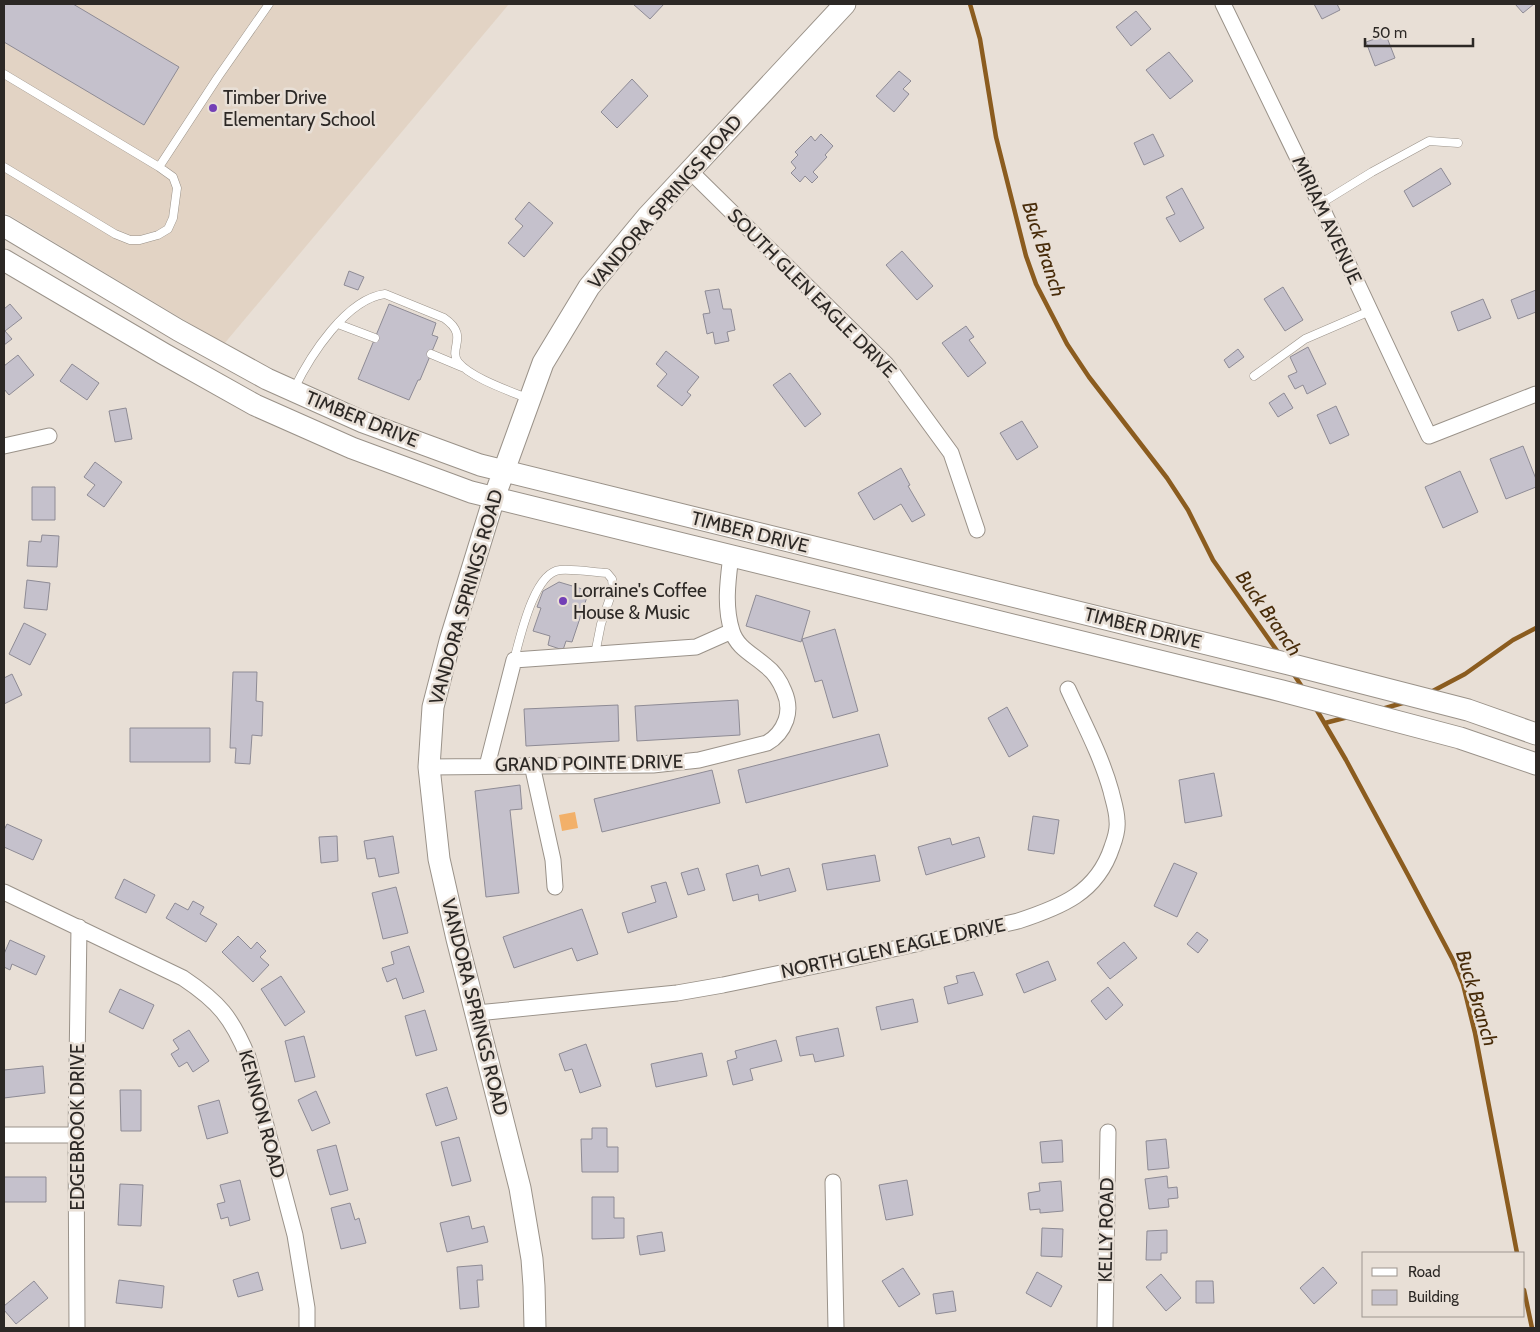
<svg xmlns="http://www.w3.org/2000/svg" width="1540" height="1332" font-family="Cabin,sans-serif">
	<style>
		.built { fill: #e2d3c4 }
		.green { fill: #f2b069 }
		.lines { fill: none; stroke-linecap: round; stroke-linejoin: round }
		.stream { stroke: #8b5c1f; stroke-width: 4.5 }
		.building { fill: #c5c1cc; stroke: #8e8b95 }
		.lane-casing { stroke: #9a9289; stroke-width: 9 }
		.street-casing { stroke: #9a9289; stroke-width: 17 }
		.secondary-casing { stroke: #9a9289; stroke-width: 23 }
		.lane { stroke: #fff; stroke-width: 8 }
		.street { stroke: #fff; stroke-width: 15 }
		.secondary { stroke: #fff; stroke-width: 21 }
		.poi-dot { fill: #733fb6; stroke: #e8dfd6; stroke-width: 2 }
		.labels { text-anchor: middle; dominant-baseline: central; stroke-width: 5; stroke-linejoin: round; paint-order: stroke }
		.poi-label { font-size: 19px; fill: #2c2825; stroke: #e8dfd6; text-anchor: start }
		.street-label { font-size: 19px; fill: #2c2825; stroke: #e8dfd6 }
		.water-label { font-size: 20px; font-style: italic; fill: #482c0a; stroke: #e8dfd6 }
	</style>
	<rect width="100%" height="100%" fill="#e8dfd6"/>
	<path class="built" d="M4 4H509L224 344 4 212Z"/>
	<path class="green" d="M575 812 578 828 562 831 559 815Z"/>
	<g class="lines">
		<path class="stream" d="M970 4 980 39 996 137 1026 256 1036 284 1067 344 1089 377 1167 478 1188 510 1213 560 1280 655
			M1293 673 1304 690
			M1429 693 1465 674 1513 640 1536 628
			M1315 707 1346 760 1408 875 1453 960 1463 984 1475 1033 1517 1253
			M1382 709 1406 702
			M1325 723 1348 717
			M1524 1290 1532 1328"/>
	</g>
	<path class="building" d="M4 4H73L179 67 144 125 4 42Z
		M633 4H664L650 19Z
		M1314 4H1337L1340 10 1322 19Z
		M1515 4H1534L1523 13Z
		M1136 11 1151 29 1131 46 1116 27Z
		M1386 35 1395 58 1375 66 1366 42Z
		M1169 52 1193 81 1170 99 1146 70Z
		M899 71 911 81 903 89 909 94 894 112 876 96Z
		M632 79 648 96 617 128 601 112Z
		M821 134 833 146 825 155 827 157 813 172 818 177 812 183 805 176 800 182 791 173 796 168 791 162 798 155 795 152 811 136 815 141Z
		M1153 134 1164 156 1144 165 1134 143Z
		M1441 168 1451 184 1413 207 1404 191Z
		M1182 188 1204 228 1180 242 1166 218 1175 214 1166 197Z
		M529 202 553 223 524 257 508 243 523 226 515 219Z
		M902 251 933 286 917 300 886 265Z
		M349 271 364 277 358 290 344 285Z
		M1283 287 1303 320 1285 331 1264 299Z
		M719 289 723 309H731L735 330 727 332 729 341 715 344 713 332 707 334 703 314 710 313 705 291Z
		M1536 290V312L1518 319 1511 300Z
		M1483 299 1491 318 1458 331 1451 312Z
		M10 304 22 318 5 331 12 339 4 345V309Z
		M389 304 436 323 432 335 438 337 420 380H418L409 400 358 379Z
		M966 326 974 337 969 340 986 363 968 377 942 343Z
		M1308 347 1326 384 1307 394 1303 385 1295 389 1288 376 1297 372 1290 357Z
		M1238 349 1244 357 1229 368 1224 360Z
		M666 351 699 377 687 392 691 395 682 406 657 386 667 374 656 364Z
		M18 355 34 375 9 395 4 389V366Z
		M72 364 99 383 87 400 60 381Z
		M790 373 821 414 805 427 773 385Z
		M1284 393 1293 408 1278 417 1269 403Z
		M1336 406 1349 435 1330 444 1317 415Z
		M126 408 132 439 115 442 109 411Z
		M1022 421 1038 447 1017 460 1000 433Z
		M1523 446 1536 479V487L1506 499 1490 459Z
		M95 462 122 482 104 507 87 495 95 485 84 477Z
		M901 468 910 485 908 486 925 515 912 522 901 504 874 520 858 493Z
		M1460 471 1478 512 1443 528 1425 487Z
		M32 487H55V520H32Z
		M42 535 59 536 57 567 27 566 29 541 41 542Z
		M27 580 50 583 47 610 24 608Z
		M559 582 589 591 572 642 566 641 563 650 548 645 550 636 533 631 541 608 537 607 543 591Z
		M756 595 810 611 801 642 746 626Z
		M24 623 46 634 30 665 9 654Z
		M835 629 858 711 833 718 822 680 815 682 802 639Z
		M233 672H257L256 701 263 702 262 736 252 735 250 764 235 763 236 748H230Z
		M12 674 22 695 4 704V678Z
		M738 700 740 735 637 741 635 706Z
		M618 705 619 741 526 746 524 709Z
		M1007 707 1028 746 1009 757 988 718Z
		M130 728H210V762H130Z
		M879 734 888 766 746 803 738 770Z
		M712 770 720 803 602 832 594 799Z
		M1214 773 1222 816 1185 823 1179 780Z
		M520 785 522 809 510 810 519 893 486 897 475 791Z
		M1033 816 1059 820 1054 854 1028 850Z
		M7 824 42 840 33 860 4 847V830Z
		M337 836 338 861 321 863 319 837Z
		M393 836 399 873 379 877 375 858 367 859 364 841Z
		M979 837 985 857 926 875 918 847 950 838 952 845Z
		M875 855 880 881 827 890 822 864Z
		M1174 863 1197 873 1177 917 1154 906Z
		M758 865 761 876 789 868 796 891 759 901 758 894 733 901 726 874Z
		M698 868 705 890 688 895 681 873Z
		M124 879 155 895 146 913 115 898Z
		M666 882 677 917 628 933 622 913 656 902 651 886Z
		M396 887 408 933 383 939 372 893Z
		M193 901 204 907 200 914 217 924 206 942 166 918 175 903 188 910Z
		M582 909 598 954 577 961 572 948 514 968 503 937Z
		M1197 932 1208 940 1198 953 1187 944Z
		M238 936 251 949 257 942 266 951 260 957 269 965 253 982 222 952Z
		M10 940 45 956 36 975 12 964 10 970 4 967V954Z
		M1124 942 1137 958 1110 979 1097 963Z
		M409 946 424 992 403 999 396 978 387 982 382 968 394 964 391 952Z
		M1048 961 1056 980 1024 993 1016 974Z
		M974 972 983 995 948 1004 944 987 958 983 956 976Z
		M281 976 305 1012 285 1026 261 989Z
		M1108 987 1123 1005 1106 1020 1091 1001Z
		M120 989 154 1005 143 1029 109 1012Z
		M913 999 918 1022 881 1030 876 1007Z
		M425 1010 437 1050 416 1056 405 1016Z
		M838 1028 844 1056 815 1062 813 1054 800 1056 796 1037Z
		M189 1030 209 1061 193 1072 187 1062 179 1067 171 1054 179 1049 173 1040Z
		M304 1036 315 1077 295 1082 285 1041Z
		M776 1040 782 1061 750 1069 753 1080 733 1085 727 1061 737 1058 735 1051Z
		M586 1044 601 1086 580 1093 572 1069 565 1071 559 1054Z
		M702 1053 707 1076 656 1087 651 1064Z
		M43 1066 45 1093 4 1098V1070Z
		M447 1087 457 1119 436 1126 426 1094Z
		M120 1090H141V1131H121Z
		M316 1091 330 1123 312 1131 298 1100Z
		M219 1100 228 1133 207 1139 198 1106Z
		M592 1128H607V1147H618V1172H582L581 1139H592Z
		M459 1137 471 1181 452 1186 441 1142Z
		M1166 1139 1169 1168 1148 1170 1146 1141Z
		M1062 1140 1063 1162 1042 1163 1040 1142Z
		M336 1145 348 1190 330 1195 317 1150Z
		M1167 1176 1168 1188 1177 1187 1178 1198 1168 1199 1169 1207 1149 1209 1145 1179Z
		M4 1177H46V1202H4Z
		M240 1180 250 1220 230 1226 228 1217 221 1219 217 1204 225 1202 220 1185Z
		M907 1180 913 1215 886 1220 879 1185Z
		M1061 1181 1063 1211 1040 1213V1209L1030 1210 1028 1193 1040 1191 1039 1183Z
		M120 1184 143 1185 141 1226 118 1225Z
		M592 1197H614V1218H624V1238L592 1239Z
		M350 1203 355 1220 359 1218 366 1243 341 1249 331 1208Z
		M469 1216 472 1229 484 1226 488 1242 447 1252 440 1223Z
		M1042 1228 1063 1229 1062 1257 1041 1256Z
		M1167 1230V1253H1161V1260H1146L1147 1231Z
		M662 1232 665 1251 640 1255 637 1236Z
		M482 1265 483 1280H477L479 1307 460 1309 457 1267Z
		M1323 1267 1337 1283 1314 1304 1300 1288Z
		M903 1268 920 1294 899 1307 882 1281Z
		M258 1272 263 1290 238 1297 233 1280Z
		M1037 1272 1062 1286 1051 1307 1026 1293Z
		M1161 1274 1181 1298 1166 1311 1146 1287Z
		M119 1280 164 1286 162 1308 116 1303Z
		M34 1281 48 1298 16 1324 4 1310V1306Z
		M1196 1281H1213L1214 1303H1196Z
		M953 1291 956 1311 936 1314 933 1294Z"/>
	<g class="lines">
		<defs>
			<path id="lane" d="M4 74 159 167 173 177 177 188 173 218 168 229 158 235 140 240H130L115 234 4 167
				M159 167 218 77 269 4
				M1320 204 1372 172 1429 141 1458 143
				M338 324 375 338
				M431 354 462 367
				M1254 376 1305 339 1370 311
				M294 389C310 356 346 299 385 294L444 318C470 336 448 348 458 362 471 378 510 391 529 399
				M514 660C520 638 534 572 560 570 575 569 592 572 607 573L612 579 613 589 601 624 595 654"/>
			<path id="street" d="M1223 4 1320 204 1429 436 1536 394
				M689 170 886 364 951 453 977 530
				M4 446 49 436
				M532 765 553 860 555 887
				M487 766 514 660 696 647 732 631
				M429 767 653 765 699 760 767 743C776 738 782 731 786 720 789 711 788 700 784 691 780 681 774 672 766 666 754 655 737 648 732 631 724 606 728 580 731 555
				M4 892 183 978C219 1002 232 1018 248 1057L295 1235 307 1308V1328
				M477 1013 677 993 723 985 844 960 1018 921C1061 907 1097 893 1112 847 1115 839 1118 829 1117 821 1117 811 1113 800 1111 791 1101 755 1083 722 1068 689
				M4 1135H76
				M833 1182 836 1328
				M77 1328 76 1135 79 927
				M1105 1328 1108 1132"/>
			<path id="secondary" d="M4 226 178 330 267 379 363 422 480 465 1289 664 1468 710 1536 734
				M4 260 164 354 255 405 352 448 471 492 1282 691 1460 738 1536 764
				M535 1328 534 1286 532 1259 520 1188 457 939 439 859 429 767 433 707 450 641 494 498 543 363 589 287 647 217 845 4"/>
		</defs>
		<use href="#lane" class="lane-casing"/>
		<use href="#street" class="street-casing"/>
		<use href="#secondary" class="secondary-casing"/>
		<use href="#lane" class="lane"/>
		<use href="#street" class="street"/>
		<use href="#secondary" class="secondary"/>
	</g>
	<g class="poi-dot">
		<circle cx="213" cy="108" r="5"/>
		<circle cx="563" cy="601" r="5"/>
	</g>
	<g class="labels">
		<g class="poi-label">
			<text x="223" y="97">Timber Drive<tspan x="223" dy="22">Elementary School</tspan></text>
			<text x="573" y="590">Lorraine's Coffee<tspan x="573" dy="22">House &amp; Music</tspan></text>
		</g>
		<g class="street-label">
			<text transform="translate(665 202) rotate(-49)">VANDORA SPRINGS ROAD</text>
			<text transform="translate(1327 220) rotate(65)">MIRIAM AVENUE</text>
			<text transform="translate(812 293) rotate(45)">SOUTH GLEN EAGLE DRIVE</text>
			<text transform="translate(362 419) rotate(22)">TIMBER DRIVE</text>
			<text transform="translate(750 532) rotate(14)">TIMBER DRIVE</text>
			<text transform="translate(466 597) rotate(-74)">VANDORA SPRINGS ROAD</text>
			<text transform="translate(1143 628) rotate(14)">TIMBER DRIVE</text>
			<text transform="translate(589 763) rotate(-1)">GRAND POINTE DRIVE</text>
			<text transform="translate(893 948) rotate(-12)">NORTH GLEN EAGLE DRIVE</text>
			<text transform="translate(475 1007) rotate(76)">VANDORA SPRINGS ROAD</text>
			<text transform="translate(262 1114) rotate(75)">KENNON ROAD</text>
			<text transform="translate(77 1127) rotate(-90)">EDGEBROOK DRIVE</text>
			<text transform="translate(1106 1230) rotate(-89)">KELLY ROAD</text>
		</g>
		<g class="water-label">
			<text transform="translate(1044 249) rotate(72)">Buck Branch</text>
			<text transform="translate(1269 613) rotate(55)">Buck Branch</text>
			<text transform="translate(1477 998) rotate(73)">Buck Branch</text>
		</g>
	</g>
	<rect width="1540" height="1332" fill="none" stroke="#2c2825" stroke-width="10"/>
	<rect x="1362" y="1252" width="162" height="65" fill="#e8dfd6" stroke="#9d968f"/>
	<rect x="1372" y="1268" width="25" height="8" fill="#ffffff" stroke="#9d968f"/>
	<text x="1408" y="1277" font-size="15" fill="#2c2825">Road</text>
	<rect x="1372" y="1290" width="25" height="15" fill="#c5c1cc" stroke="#9d968f"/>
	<text x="1408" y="1302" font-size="15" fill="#2c2825">Building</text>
	<path d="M1365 38v8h108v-8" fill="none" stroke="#2c2825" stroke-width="2.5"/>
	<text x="1372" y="38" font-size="15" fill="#2c2825" stroke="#e8dfd6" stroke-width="4" paint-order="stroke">50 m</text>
</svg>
